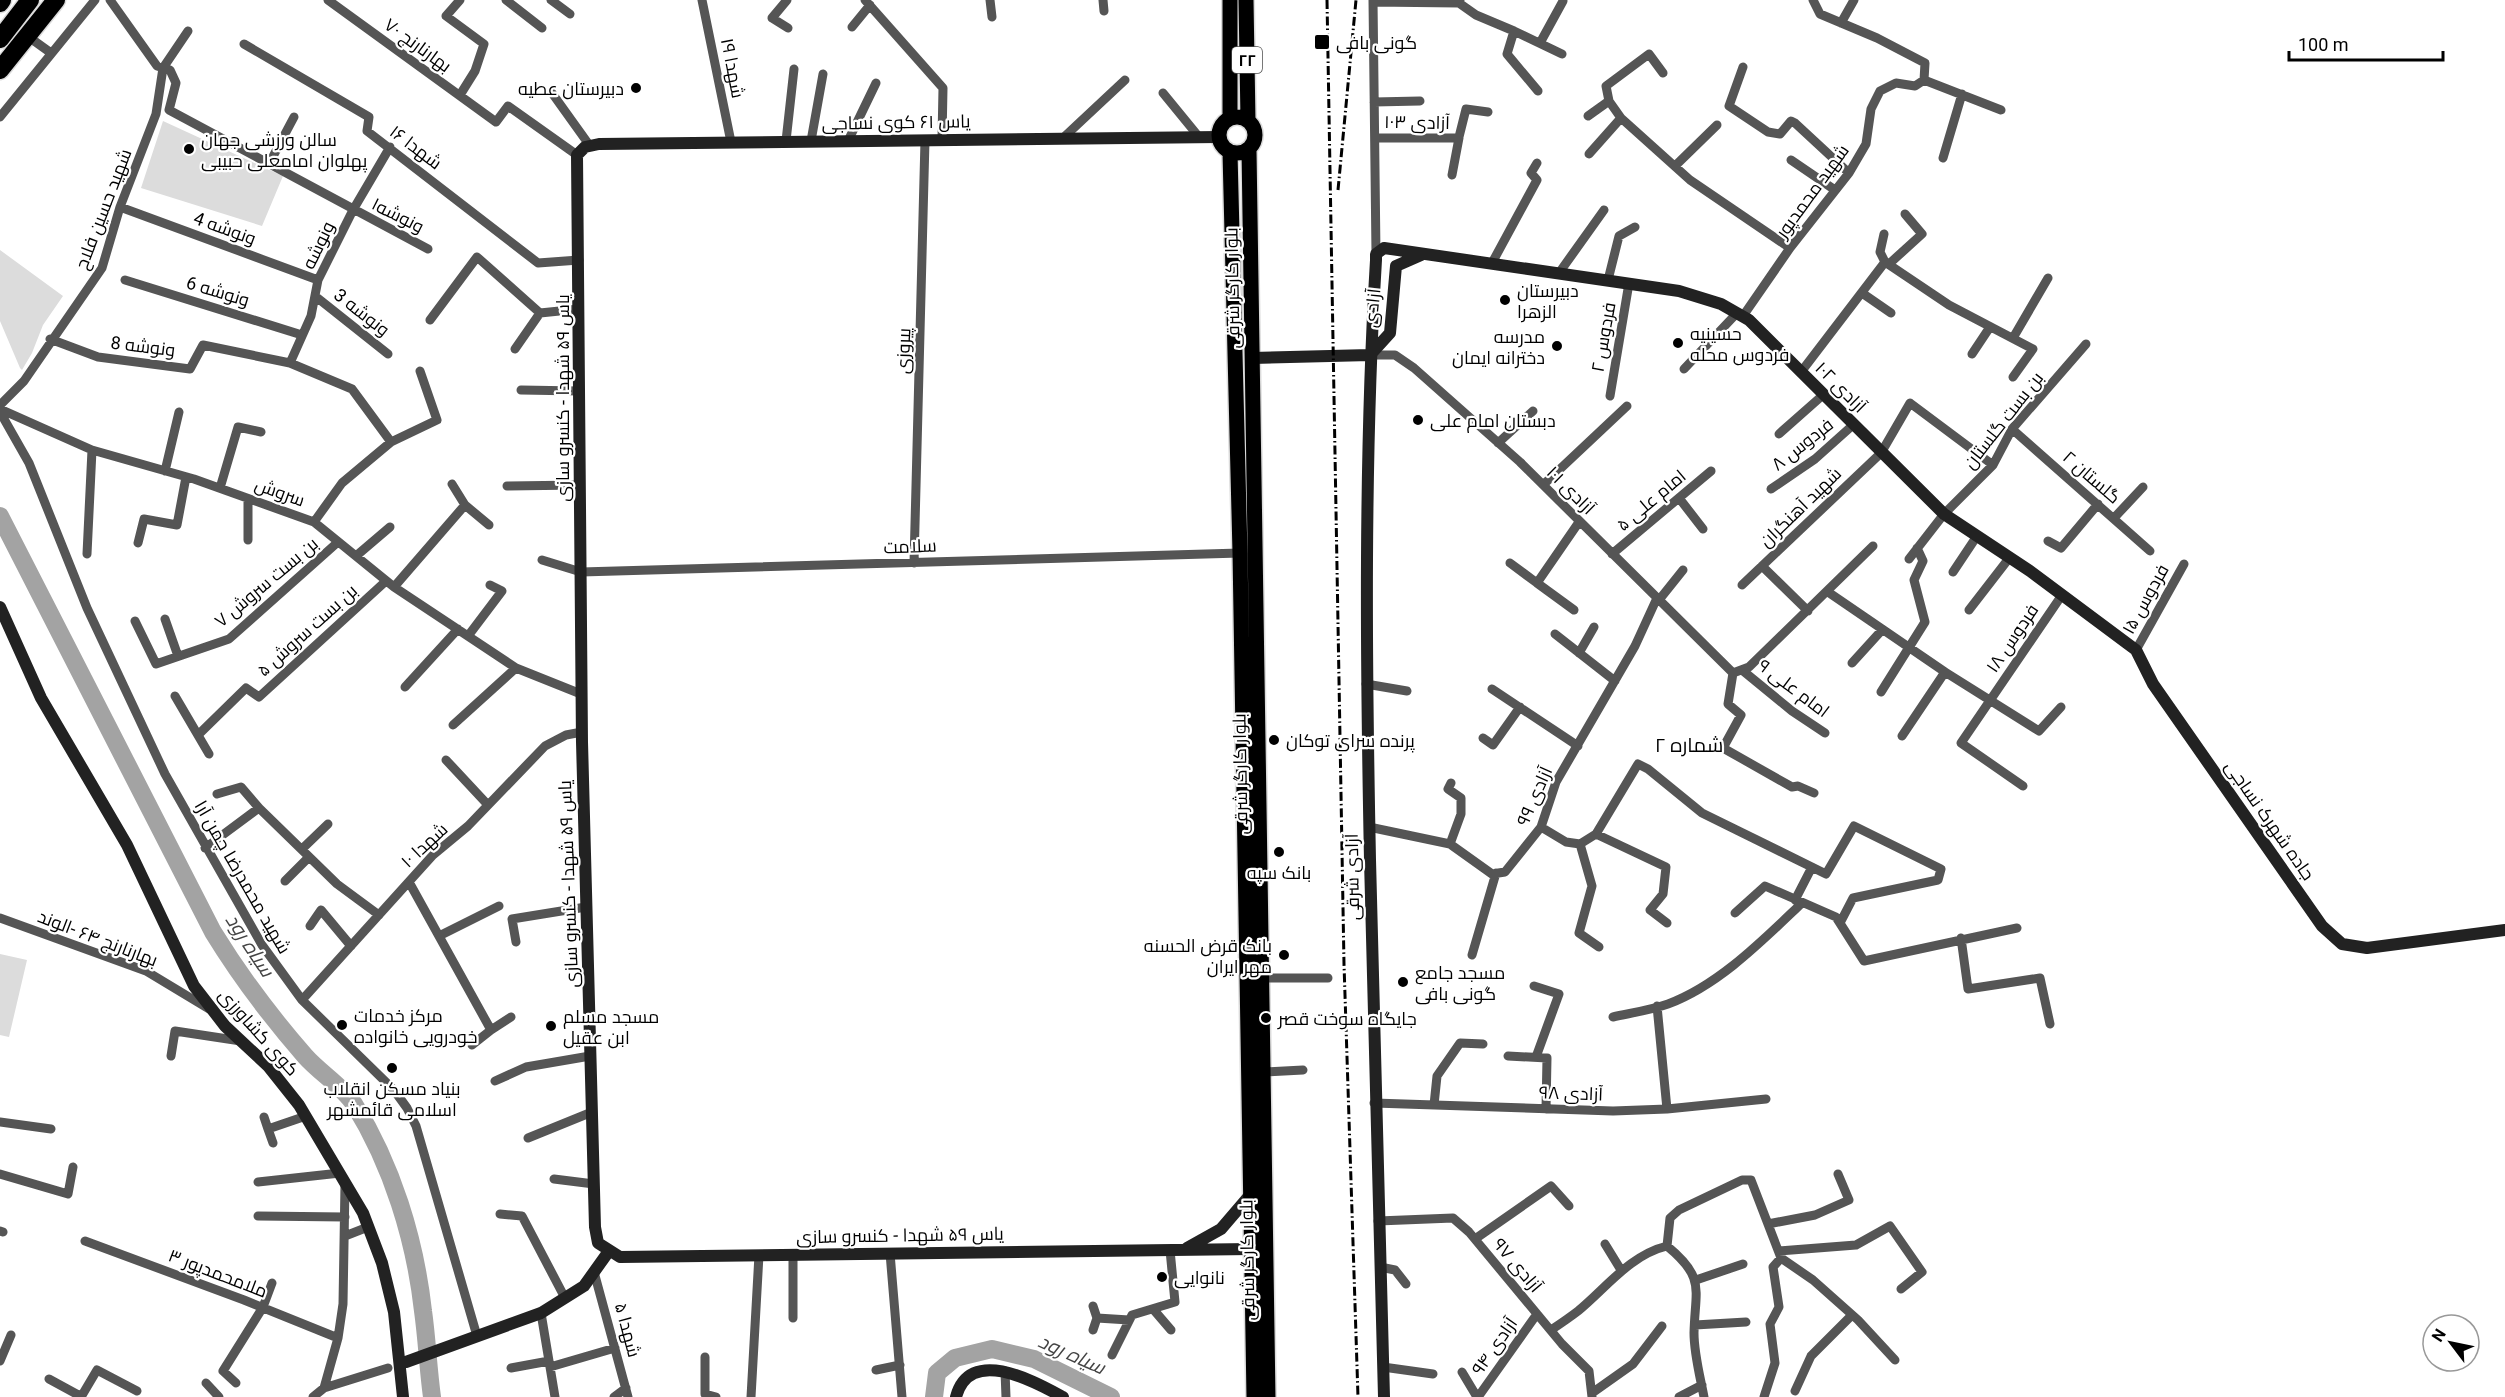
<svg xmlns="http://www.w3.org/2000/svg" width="2505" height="1397" font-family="Roboto,Cairo,sans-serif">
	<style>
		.green { fill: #dcdcdc }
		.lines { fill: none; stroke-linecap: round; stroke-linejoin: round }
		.river { stroke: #a3a3a3; stroke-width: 18 }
		.primary-casing { stroke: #dbdbdb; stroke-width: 18 }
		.highway-casing { stroke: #dbdbdb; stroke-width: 21 }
		.street { stroke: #555; stroke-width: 9 }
		.secondary { stroke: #222; stroke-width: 12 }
		.primary { stroke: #000; stroke-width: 15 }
		.highway { stroke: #000; stroke-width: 18 }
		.rail { stroke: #000; stroke-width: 3; stroke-dasharray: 9 3 1.5 3; stroke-linecap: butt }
		.poi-dot { fill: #000; stroke: #fff; stroke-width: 2 }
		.labels { text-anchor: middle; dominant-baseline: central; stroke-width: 4.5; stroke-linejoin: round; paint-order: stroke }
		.shield { fill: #fff; stroke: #4c4c4c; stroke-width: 1.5 }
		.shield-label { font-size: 16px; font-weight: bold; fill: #000 }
		.poi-label { font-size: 18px; fill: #000; stroke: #fff; text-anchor: start }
		.street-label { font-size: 18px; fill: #000; stroke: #fff }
		.neighbourhood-label { font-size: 20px; fill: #000; stroke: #fff }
		.water-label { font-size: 20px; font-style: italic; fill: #444; stroke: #fff }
	</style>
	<rect width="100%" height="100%" fill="#fff"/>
	<path class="green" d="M163 121 283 176 262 226 141 188Z
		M0 250 63 296 43 325 32 353 22 370 20 368 0 321Z
		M0 954 27 960 9 1037 0 1035Z"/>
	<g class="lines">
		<path class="river" d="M0 516 213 932C240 976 271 1017 305 1056 320 1073 342 1086 354 1104 392 1165 415 1239 423 1311 427 1339 428 1368 432 1397
			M934 1397 937 1373 955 1358 992 1349 1034 1359 1111 1397"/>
		<defs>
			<path id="primary" d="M1246 0 1248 120
				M1219 135a18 18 0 1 1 36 0a18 18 0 1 1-36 0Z
				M1230 118V0
				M1249 150 1268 1397
				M1230 153 1240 553 1254 1397"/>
			<path id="highway" d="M0 3 2 0
				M0 39 30 0
				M0 70 56 0"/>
		</defs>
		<use href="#primary" class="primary-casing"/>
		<use href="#highway" class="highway-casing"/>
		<path class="street" d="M110 0 157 66 170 70 176 83 169 110 428 249
			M328 0 496 122 508 106 577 155
			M506 0 542 28
			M551 0 570 14
			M702 0 731 142
			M787 0 772 18 788 28
			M865 0 943 88 942 139
			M990 0 992 17
			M1103 0 1104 11
			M1373 0 1376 254
			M1373 2 1459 3 1460 0
			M1459 3 1476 15 1514 31 1507 54 1538 91
			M1841 23 1854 0
			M852 27 870 5
			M1514 31 1562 54
			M26 35 51 53
			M1540 43 1563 1
			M244 44 369 117 367 131 538 263 579 260
			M1743 67 1729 106 1768 132 1780 134 1791 121 1795 123 1849 173
			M1663 73 1649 54 1606 86 1609 101 1621 118 1690 180 1790 248
			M1924 80 2001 110
			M552 93 590 146
			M1163 93 1199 137
			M460 95 475 71 484 44 446 16 460 0
			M1374 102 1420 101
			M1588 116 1609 101
			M0 117 95 0
			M1063 138 1125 80
			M1375 138H1459L1452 175
			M786 141 794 69
			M811 141 823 74
			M848 141 876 83
			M1458 141 1466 109 1488 112
			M1589 154 1621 118
			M1943 158 1962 94
			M1791 160 1835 190
			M269 164 294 117
			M1675 166 1717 125
			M120 207 318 280
			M1884 234 1880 252 1885 262 1949 305 2033 349 2013 377
			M1492 263 1537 180 1531 173 1537 163
			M1889 264 1922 234 1905 214
			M1559 273 1604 210
			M125 280 302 335
			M1608 280 1619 236 1635 227
			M1862 293 1891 313
			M315 296 388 354
			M1743 316 1790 248 1849 173 1866 144 1871 109 1880 91 1896 83 1915 86 1924 80 1925 63 1877 38 1820 14 1813 0
			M430 320 477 257 540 313 579 309
			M2013 338 2048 278
			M50 339 98 357 190 369 203 345 290 363 352 389 391 442
			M515 349 540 313
			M1972 354 1990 327
			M1370 355H1395L1414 368 1520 462 1733 673
			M290 363 311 316 318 280 353 210 390 147
			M1684 369 1737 313
			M1801 372 1885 262
			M521 390 579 391
			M1610 396 1629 283
			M0 405 24 381 102 268 120 207 156 114 163 68 188 31
			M0 409 92 450 194 479 314 522 394 587 516 668 581 694
			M0 412 29 463 87 608 165 774 262 945 302 1000 394 1090 407 1108 416 1126 477 1336
			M2012 429 2150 551
			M1779 434 1823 395
			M1498 443 1533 411
			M165 471 179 412
			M1543 485 1627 406
			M507 486 580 485
			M220 488 238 427 261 432
			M1771 489 1815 459 1853 425
			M1679 498 1703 529
			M465 505 489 525
			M2114 518 2143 487
			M314 522 342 483 391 442 437 420 420 371
			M248 540V499
			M2048 541 2061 548 2098 504
			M138 543 144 519 177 525 186 477
			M87 554 92 450
			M1612 554 1711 471
			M356 556 390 527
			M1909 559 1944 514 1993 465 2012 429 2086 344
			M542 560 581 572 1240 553
			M914 563 925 140
			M1510 563 1537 583 1579 522
			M1762 566 1808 611
			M1953 572 1977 536
			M1537 583 1574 610
			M1742 585 1881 453 1910 403 1993 465
			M394 587 465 505 452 484
			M1828 592 1945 672
			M1659 600 1683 570
			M1969 610 2010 557
			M165 619 178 656
			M135 621 156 664 229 639 338 542
			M1555 634 1615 681
			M468 636 502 591 490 585
			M2136 650 2184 564
			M1579 653 1594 627
			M1852 663 1882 630
			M1742 670 1792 711 1825 733
			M1733 673 1749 667 1873 546
			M1733 673 1728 704 1741 715 1723 748 1792 787 1798 786 1814 793
			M1366 684 1407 691
			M405 687 458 629
			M1492 689 1578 746
			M1881 692 1925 622 1914 580 1923 561 1917 548
			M175 696 209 754
			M453 725 516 668
			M198 735 246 688 259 697 386 581
			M1902 736 1945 672 2039 731 2061 707
			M1483 738 1493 745 1520 707
			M446 760 488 805
			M2023 786 1961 743 2062 595
			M217 794 241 787 259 808
			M1369 827 1450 844 1492 874 1505 872 1541 827 1556 782 1635 646 1657 598
			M1541 827 1566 842 1580 844 1596 834 1638 764 1648 769 1702 813 1826 874 1854 826 1941 869 1938 880 1853 898 1840 923
			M1596 834 1666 867 1663 894 1650 910 1667 923
			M1450 844 1461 814V798L1448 789 1451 783
			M1580 844 1592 886 1579 933 1599 947
			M205 848 259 808 337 884 379 915
			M302 849 328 824
			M285 881 309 857
			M409 882 491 1030 472 1045
			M1795 900 1812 867
			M1735 913 1765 886 1836 917 1864 961 2017 928
			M0 918 146 971 209 1009
			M310 926 321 910 351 946
			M439 936 499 906
			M1961 938 1968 989 2040 978 2050 1024
			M516 942 512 919 586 907
			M1472 955 1496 873
			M1263 978H1328
			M1534 986 1559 994 1536 1057
			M302 1000 433 855 468 826 545 746 566 735 582 732
			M1657 1006 1667 1109
			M1613 1017C1631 1013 1651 1010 1668 1004 1719 985 1763 940 1802 903
			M491 1030 511 1017
			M171 1056 175 1031 241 1041
			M1508 1056 1547 1058 1546 1109
			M1264 1072 1303 1070
			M495 1081 526 1067 590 1056
			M1374 1103 1613 1111 1667 1109 1766 1099
			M1434 1105 1437 1076 1460 1043 1483 1044
			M264 1117 268 1129
			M0 1122 51 1129
			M528 1138 592 1112
			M273 1143 268 1129 306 1116
			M0 1174 68 1194 73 1167
			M554 1179 594 1184
			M258 1182 340 1173
			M500 1214 522 1216 565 1298
			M258 1216 345 1217
			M1378 1221 1453 1218 1469 1232 1562 1344 1589 1371 1592 1397
			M1768 1224 1815 1215 1849 1200 1838 1174
			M0 1231 3 1232
			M345 1236 368 1227
			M1475 1239 1551 1186 1569 1206
			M85 1241 244 1300 338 1338
			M1605 1244 1621 1270
			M1667 1246 1670 1218 1679 1210 1742 1180H1751L1781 1258 1813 1280 1858 1320 1895 1360
			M1779 1251 1856 1245 1890 1226 1922 1272 1901 1289
			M890 1253 902 1397
			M793 1254V1318
			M1380 1267 1395 1270 1406 1284
			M594 1272 628 1397
			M1696 1280 1743 1264
			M1093 1306 1097 1318
			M1153 1309 1171 1330
			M541 1313 555 1397
			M1695 1325 1746 1322
			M1093 1330 1097 1318 1129 1320
			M1551 1330C1560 1324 1569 1318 1578 1311 1606 1288 1630 1255 1667 1246 1706 1278 1695 1289 1694 1333 1694 1354 1700 1376 1704 1397
			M1112 1355 1132 1315 1175 1302 1170 1250
			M705 1357V1394L716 1397
			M0 1361 11 1335
			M550 1367 615 1348
			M1383 1367 1433 1374
			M511 1368 549 1361
			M876 1370 900 1365
			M1005 1371 1006 1397
			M1462 1372 1477 1397
			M49 1379 82 1397
			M206 1383 219 1397
			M236 1383 223 1371 263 1307 272 1283
			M324 1388 388 1368
			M1795 1391 1811 1356 1852 1315
			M1592 1393 1633 1364 1662 1326
			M81 1397 97 1370 137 1391
			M313 1397 324 1388 338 1338 343 1304 345 1184
			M614 1397 626 1388
			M751 1397 759 1255
			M1478 1397 1537 1314
			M1679 1397 1702 1385
			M1764 1397 1775 1363 1770 1324 1779 1307 1773 1267 1781 1258"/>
		<path class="secondary" d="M1219 137 599 144 585 147 577 155 582 742 595 1227 598 1243 620 1257 1251 1249
			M1370 355 1390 333 1396 266 1421 255
			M1252 358 1370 355
			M0 607 41 698 127 845 194 986 225 1026 268 1066 299 1105 363 1213 382 1263 394 1312 403 1397
			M1187 1248 1221 1229 1251 1194
			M406 1362 541 1313 584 1286 609 1251
			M956 1397C970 1345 1035 1382 1063 1397
			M1384 1397C1378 1218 1373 1039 1370 860 1366 660 1364 459 1376 260V254L1384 248 1679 291 1721 304 1749 320 1944 514 2030 571 2136 650 2153 684 2322 926 2342 944 2367 948 2505 930"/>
		<use href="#primary" class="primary"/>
		<use href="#highway" class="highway"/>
		<path class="rail" d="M1327 0 1344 964 1358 1397
			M1338 190 1356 0"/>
	</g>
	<g class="poi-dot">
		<rect x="1314" y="34" width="16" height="16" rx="3"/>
		<circle cx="636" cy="88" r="6"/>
		<circle cx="189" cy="149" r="6"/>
		<circle cx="1505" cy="300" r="6"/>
		<circle cx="1678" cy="343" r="6"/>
		<circle cx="1557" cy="346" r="6"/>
		<circle cx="1418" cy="420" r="6"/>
		<circle cx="1274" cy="740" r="6"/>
		<circle cx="1279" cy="852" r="6"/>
		<circle cx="1284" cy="955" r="6"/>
		<circle cx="1403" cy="982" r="6"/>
		<circle cx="1266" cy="1018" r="6"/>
		<circle cx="342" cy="1025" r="6"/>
		<circle cx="551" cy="1026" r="6"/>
		<circle cx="392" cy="1068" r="6"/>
		<circle cx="1162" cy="1277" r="6"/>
	</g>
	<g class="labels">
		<rect class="shield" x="1232" y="47" width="30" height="26" rx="4.5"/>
		<g class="shield-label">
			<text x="1247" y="60">۲۲</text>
		</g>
		<g class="poi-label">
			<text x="1336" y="42">گونی بافی</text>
			<text x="624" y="88" text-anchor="end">دبیرستان عطیه</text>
			<text x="201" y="139">سالن ورزشی جهان<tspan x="201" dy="21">پهلوان امامعلی حبیبی</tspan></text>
			<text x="1517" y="290">دبیرستان<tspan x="1517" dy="21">الزهرا</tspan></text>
			<text x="1690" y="333">حسینیه<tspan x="1690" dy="21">فردوس محله</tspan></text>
			<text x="1545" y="336" text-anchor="end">مدرسه<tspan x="1545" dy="21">دخترانه ایمان</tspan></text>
			<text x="1430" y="420">دبستان امام علی</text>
			<text x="1286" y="740">پرنده سرای توکان</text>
			<text x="1279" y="872" text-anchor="middle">بانک سپه</text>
			<text x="1272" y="945" text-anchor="end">بانک قرض الحسنه<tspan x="1272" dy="21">مهر ایران</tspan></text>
			<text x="1415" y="972">مسجد جامع<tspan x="1415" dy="21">گونی بافی</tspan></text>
			<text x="354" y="1015">مرکز خدمات<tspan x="354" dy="21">خودرویی خانواده</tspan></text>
			<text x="563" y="1016">مسجد مسلم<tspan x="563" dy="21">ابن عقیل</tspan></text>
			<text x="1278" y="1018">جایگاه سوخت قصر</text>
			<text x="392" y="1088" text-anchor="middle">بنیاد مسکن انقلاب<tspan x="392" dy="21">اسلامی قائمشهر</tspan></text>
			<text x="1174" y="1277">نانوایی</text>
		</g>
		<g class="street-label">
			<text transform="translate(418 45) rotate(36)">بهارنارنج ۷۰</text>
			<text transform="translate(733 68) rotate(79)">شهدا ۱۹</text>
			<text transform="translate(896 122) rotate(-1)">یاس ۶۱ کوی نساجی</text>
			<text transform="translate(1417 122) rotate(1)">آزادی ۱۰۳</text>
			<text transform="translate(416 147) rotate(37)">شهدا ۱۶</text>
			<text transform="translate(1812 191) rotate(-54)">شهید محمدپور</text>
			<text transform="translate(103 209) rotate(-69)">شهید حسین فلاح</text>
			<text transform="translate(398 215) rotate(27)">ونوشه۱</text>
			<text transform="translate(225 228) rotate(20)">ونوشه 4</text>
			<text transform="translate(318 245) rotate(-64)">ونوشه</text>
			<text transform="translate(1232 288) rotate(-91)">بلوار کارگر شرقی</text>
			<text transform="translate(218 291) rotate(17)">ونوشه 6</text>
			<text transform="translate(1372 308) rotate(-84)">آزادی</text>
			<text transform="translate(362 312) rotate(38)">ونوشه 3</text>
			<text transform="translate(1603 337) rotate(-80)">فردوس ۲</text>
			<text transform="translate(143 346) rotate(7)">ونوشه 8</text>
			<text transform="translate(903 351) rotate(-88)">پیروزی</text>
			<text transform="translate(1841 387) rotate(45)">آزادی ۱۰۲</text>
			<text transform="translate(562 398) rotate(-90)">یاس ۵۹ شهدا - کنسرو سازی</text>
			<text transform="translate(2003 420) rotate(-52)">بن بست گلستان</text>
			<text transform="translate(1802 444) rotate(-38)">فردوس ۸</text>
			<text transform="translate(2092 477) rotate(41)">گلستان ۲</text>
			<text transform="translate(1571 490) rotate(45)">آزادی ۱۰۱</text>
			<text transform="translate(280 492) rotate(20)">سروش</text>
			<text transform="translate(1651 500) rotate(-40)">امام علی ۵</text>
			<text transform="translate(1800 507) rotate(-44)">شهید آهنگران</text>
			<text transform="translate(910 546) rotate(-2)">سلامت</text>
			<text transform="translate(266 582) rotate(-40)">بن بست سروش ۷</text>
			<text transform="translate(2145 599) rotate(-61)">فردوس ۱۵</text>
			<text transform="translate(307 630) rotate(-42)">بن بست سروش ۵</text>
			<text transform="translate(2012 638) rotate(-56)">فردوس ۱۸</text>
			<text transform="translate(1794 688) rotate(37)">امام علی ۹</text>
			<text transform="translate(1240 774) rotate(-91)">بلوار کارگر شرقی</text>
			<text transform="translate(1534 796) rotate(-66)">آزادی ٩٩</text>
			<text transform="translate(2270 820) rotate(55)">جاده شهرک نساجی</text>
			<text transform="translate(424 845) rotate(-43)">شهدا ۱۰</text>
			<text transform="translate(243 877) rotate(60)">شهید محمدرضا چمن آرا</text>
			<text transform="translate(1352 877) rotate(-91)">آزادی شرقی</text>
			<text transform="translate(568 884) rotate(-92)">یاس ۵۹ شهدا - کنسرو سازی</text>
			<text transform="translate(98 938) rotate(21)">بهارنارنج ۶۴ -الوند</text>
			<text transform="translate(259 1032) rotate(48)">کوی کشاورزی</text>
			<text transform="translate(1571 1093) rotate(2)">آزادی ۹۸</text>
			<text transform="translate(900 1235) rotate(-1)">یاس ۵۹ شهدا - کنسرو سازی</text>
			<text transform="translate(1247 1260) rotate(-91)">بلوار کارگر شرقی</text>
			<text transform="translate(1518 1265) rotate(50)">آزادی ۹۷</text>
			<text transform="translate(218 1273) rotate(21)">ملامحمدپور ۳</text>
			<text transform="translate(628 1330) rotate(75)">شهدا ۵</text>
			<text transform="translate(1494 1346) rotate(-55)">آزادی ۹۴</text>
		</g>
		<g class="neighbourhood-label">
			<text x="1689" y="745">شماره ۲</text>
		</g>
		<g class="water-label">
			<text transform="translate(250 945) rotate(57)">سیاه رود</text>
			<text transform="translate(1072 1354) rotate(24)">سیاه رود</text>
		</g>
	</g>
	<g transform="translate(2451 1343) rotate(302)"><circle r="28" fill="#ffffff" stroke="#999999" stroke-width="1.5"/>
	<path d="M0-4.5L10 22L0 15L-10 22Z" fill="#000000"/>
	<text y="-9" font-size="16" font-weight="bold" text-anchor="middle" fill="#000000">N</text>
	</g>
	<path d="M2289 51v9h154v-9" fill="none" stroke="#000000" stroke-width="3"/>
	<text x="2298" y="51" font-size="18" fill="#000000" stroke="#ffffff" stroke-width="4.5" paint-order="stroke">100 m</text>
</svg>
